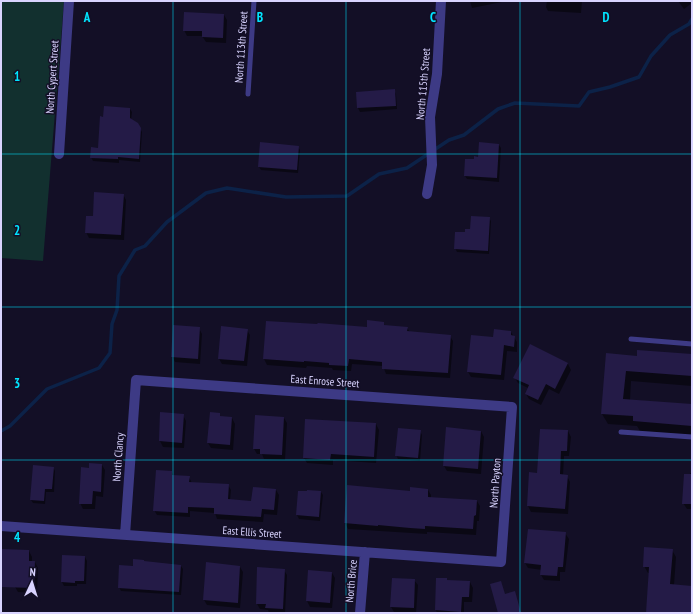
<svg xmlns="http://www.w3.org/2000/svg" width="693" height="614" font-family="'PT Sans Narrow',sans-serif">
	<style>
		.green { fill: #12302f }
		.shadow { fill: #0007 }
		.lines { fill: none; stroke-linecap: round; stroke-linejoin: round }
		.stream { stroke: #0c2248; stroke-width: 3.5 }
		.building { fill: #241b47 }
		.lane { stroke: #3d3a85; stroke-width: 5 }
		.street { stroke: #3d3a85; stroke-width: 10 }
		.grid { fill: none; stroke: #00e5ff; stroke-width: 1; stroke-opacity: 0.55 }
		.labels { text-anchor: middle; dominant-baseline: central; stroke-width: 3; stroke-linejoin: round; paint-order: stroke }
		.street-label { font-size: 11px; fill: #d9d4ff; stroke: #130f26 }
		.grid-label { font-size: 13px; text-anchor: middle; font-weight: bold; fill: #00e5ff; stroke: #130f26; stroke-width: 3; stroke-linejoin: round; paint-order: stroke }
	</style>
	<rect width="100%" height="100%" fill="#130f26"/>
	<path class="green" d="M1 1H64L43 261 1 258Z"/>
	<path class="shadow" d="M124 1H142L141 2Z
		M470 1H507L472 8Z
		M547 1H582L581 13 548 11 546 7Z
		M678 1H692V3L684 9Z
		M224 15 227 20 226 43 206 42 202 36H187L184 30Z
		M394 90 396 94 397 109 360 112 358 108 357 93Z
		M130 109 132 112 131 120 137 123 142 132 140 162 119 160V163L93 161 91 157 99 149 104 118Z
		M499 145 501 148 499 182 467 179 465 176 479 158Z
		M298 147 300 150 298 173 261 170 259 167Z
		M123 194 126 200 124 240 89 238 86 232 94 217Z
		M489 218 491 221 489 254 457 252 455 248 466 234Z
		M267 322 368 328 383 323 385 326 407 328 410 332 450 336 453 341 450 378 386 374 383 366 352 364 351 371 333 370 332 368 307 366 306 368 267 365 264 359Z
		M199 328 202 334 200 364 175 362 172 356Z
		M247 330 250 335 247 366 222 364 219 359Z
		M511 332 517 342V352L507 351 504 380 471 377 468 372 494 338Z
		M531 346 568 364 571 370 559 394 549 389 541 405 529 399 526 394 528 388 518 383 515 378Z
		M607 354 638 357 692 355V386L631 381 630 400 692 405V435L640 431 637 426 608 424 602 414Z
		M219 414 221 417 232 418 235 424 233 450 211 448 208 443Z
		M183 415 186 421 184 448 163 447 160 441 161 434Z
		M284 418 287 423 285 460 264 459 262 454H257L254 449Z
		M376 424 379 430 376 463 333 460V465L307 463 304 458Z
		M420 431 422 435 420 461 398 459 396 455Z
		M481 431 484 437 481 474 447 471 444 466Z
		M568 431 571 437 569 456H564L563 476H567L570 482 568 514 531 512 528 506 530 473 538 474Z
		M102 465 105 470 103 497 96 496 95 509H83L80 503 90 469Z
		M53 467 55 471 54 492H46L45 504 33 503 31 500Z
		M172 472 174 476 189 477 192 483 228 485 231 490 230 500 252 502 254 488 276 490 279 495 277 515 264 514 263 522 217 519 215 513 190 511V517L157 515 154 510Z
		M690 473H692V509H687L683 503 689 490Z
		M348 486 411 492 428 490 431 495V498L477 501 480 506 479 521H477L476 535 427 532V534L348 529 345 523Z
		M299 492H321L323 495 320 521 299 519 297 515Z
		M565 533 569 539 565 572H560V581L544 580 541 575 542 570 528 568 525 563Z
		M1 550 29 551 32 557V562H35L38 568 37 593 18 592 15 587 1 586Z
		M672 550 676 557 674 585 692 587V613H647L649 573H648L644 566Z
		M63 556 85 557 87 561 86 584H77V586H64L62 582Z
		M144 562 181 566 183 569 181 595 121 591 119 587 134 567Z
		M240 567 243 572 240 608 207 605 204 600Z
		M284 570 287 575 285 613H269L268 610 260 609 257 604Z
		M309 571 332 573 335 578 332 608 310 607 307 601Z
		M437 579 448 581 470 582 473 588 472 602H464V613H437L436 610Z
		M414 580 418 585 416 613 394 612 391 607Z"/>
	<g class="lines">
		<path class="stream" d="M1 431 10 426 47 389 99 368 110 353 112 324 117 310 119 276 135 250 145 246 167 222 206 193 227 188 286 197 347 196 379 174 407 168 449 140 464 135 498 109 515 103 579 106 589 92 610 87 639 77 651 56 670 35 689 24 692 19"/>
	</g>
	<path class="building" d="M184 12 224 14 223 38 202 37V31H183Z
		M395 89 396 106 357 108 356 92Z
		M104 106 130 108V118L138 123 141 128 139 159 118 157V159L90 158 91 147 98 148 100 116 103 117Z
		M260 142 299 146 297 170 258 167Z
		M479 142 499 144 497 178 464 176 465 159H474V156L478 157Z
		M94 192 124 194 121 235 85 233 86 216H93Z
		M471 216 490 217 488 251 454 249 455 232H465V229H470Z
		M367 320 384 322V325L408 327 407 331 451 335 448 373 382 369V362L349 359 348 366 329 365V363L304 361V362L263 359 266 321 317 324 318 323 367 327Z
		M173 325 200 327 198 359 171 357Z
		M221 326 248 329 244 361 218 359Z
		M494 329 511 331V335L515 336 514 347 504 345 501 375 467 372 471 335 493 337Z
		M530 344 568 363 555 389 546 384 538 400 525 394 529 385 513 378Z
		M637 350 692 354V376L626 371 623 399 692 404V426L633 421V416L601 414 606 353 637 356Z
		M160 412 184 414 182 443 159 441Z
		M210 412 220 413V416L232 417 230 445 207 443Z
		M255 415 284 417 282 455 260 454V449H253Z
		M305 419 376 423 374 457 331 454 330 460 303 458Z
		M446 427 481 431 478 469 443 466Z
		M398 428 421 430 418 458 395 456Z
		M540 429 568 430 567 451H561L560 474 568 475 565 509 527 506 529 472 537 473Z
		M89 463 102 464 101 492 93 491 92 504H79L81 467 89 468Z
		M33 465 54 467 52 489H45L44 501 30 500Z
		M156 470 172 471V475L190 476 189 482 229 484 228 499 251 501 253 487 276 489 274 510 262 509 261 517 214 514V508L188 507V513L153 511Z
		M684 474H692V504H682Z
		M347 485 410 491V487L428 489V497L477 500 476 515 474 516 473 529 425 526V529L410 528 378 525V526L344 523Z
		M307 490 321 491 319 517 296 515 298 491H307Z
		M528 529 566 532 563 567H558L557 576 540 575 541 565 524 563Z
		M644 547 673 549 670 584 692 586V613H646L649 567H643Z
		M1 549 29 550V561H35L34 588 1 587Z
		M62 555 85 556 84 581H75V583L61 582Z
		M133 559 144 560V561L181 565 179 592 118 588 119 565 133 566Z
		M206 562 240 566 238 603 203 600Z
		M257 567 285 569 283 609 265 608 266 604H256Z
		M308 570 332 572 330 603 306 601Z
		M392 578 415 579 414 608 390 607Z
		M436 578H447V580L470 581 469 597H462L461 612 435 610Z
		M501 581 505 594 515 591 521 613H498L490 584Z"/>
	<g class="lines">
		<path class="lane" d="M248 94 254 1
			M631 339 692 344
			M621 432 692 437"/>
		<path class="street" d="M59 154 69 1
			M427 194 432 165 430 117 437 74 441 1
			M1 526 501 562 512 407 136 380 125 535
			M360 613 365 552"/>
	</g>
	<path class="grid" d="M173 1V613M346 1V613M520 1V613M1 154H692M1 307H692M1 460H692"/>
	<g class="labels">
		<g class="street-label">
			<text transform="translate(241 47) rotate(-86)">North 113th Street</text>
			<text transform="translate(52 77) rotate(-86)">North Cypert Street</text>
			<text transform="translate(423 84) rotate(-85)">North 115th Street</text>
			<text transform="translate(325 381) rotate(4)">East Enrose Street</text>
			<text transform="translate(118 457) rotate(-86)">North Clancy</text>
			<text transform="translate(495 483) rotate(-86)">North Payton</text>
			<text transform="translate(252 532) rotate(4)">East Ellis Street</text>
			<text transform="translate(351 581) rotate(-85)">North Brice</text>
		</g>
	</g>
	<g class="grid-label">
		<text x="87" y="22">A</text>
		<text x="260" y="22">B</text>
		<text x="433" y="22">C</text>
		<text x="606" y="22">D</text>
		<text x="17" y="81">1</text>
		<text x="17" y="235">2</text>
		<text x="17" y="388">3</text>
		<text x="17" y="542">4</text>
	</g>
	<rect width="693" height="614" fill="none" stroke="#d9d4ff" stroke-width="4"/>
	<g transform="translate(32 582) rotate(4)" stroke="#130f26" stroke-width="3" paint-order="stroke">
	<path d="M0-3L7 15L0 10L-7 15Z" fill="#d9d4ff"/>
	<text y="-6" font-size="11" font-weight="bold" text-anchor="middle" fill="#d9d4ff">N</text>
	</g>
</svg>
